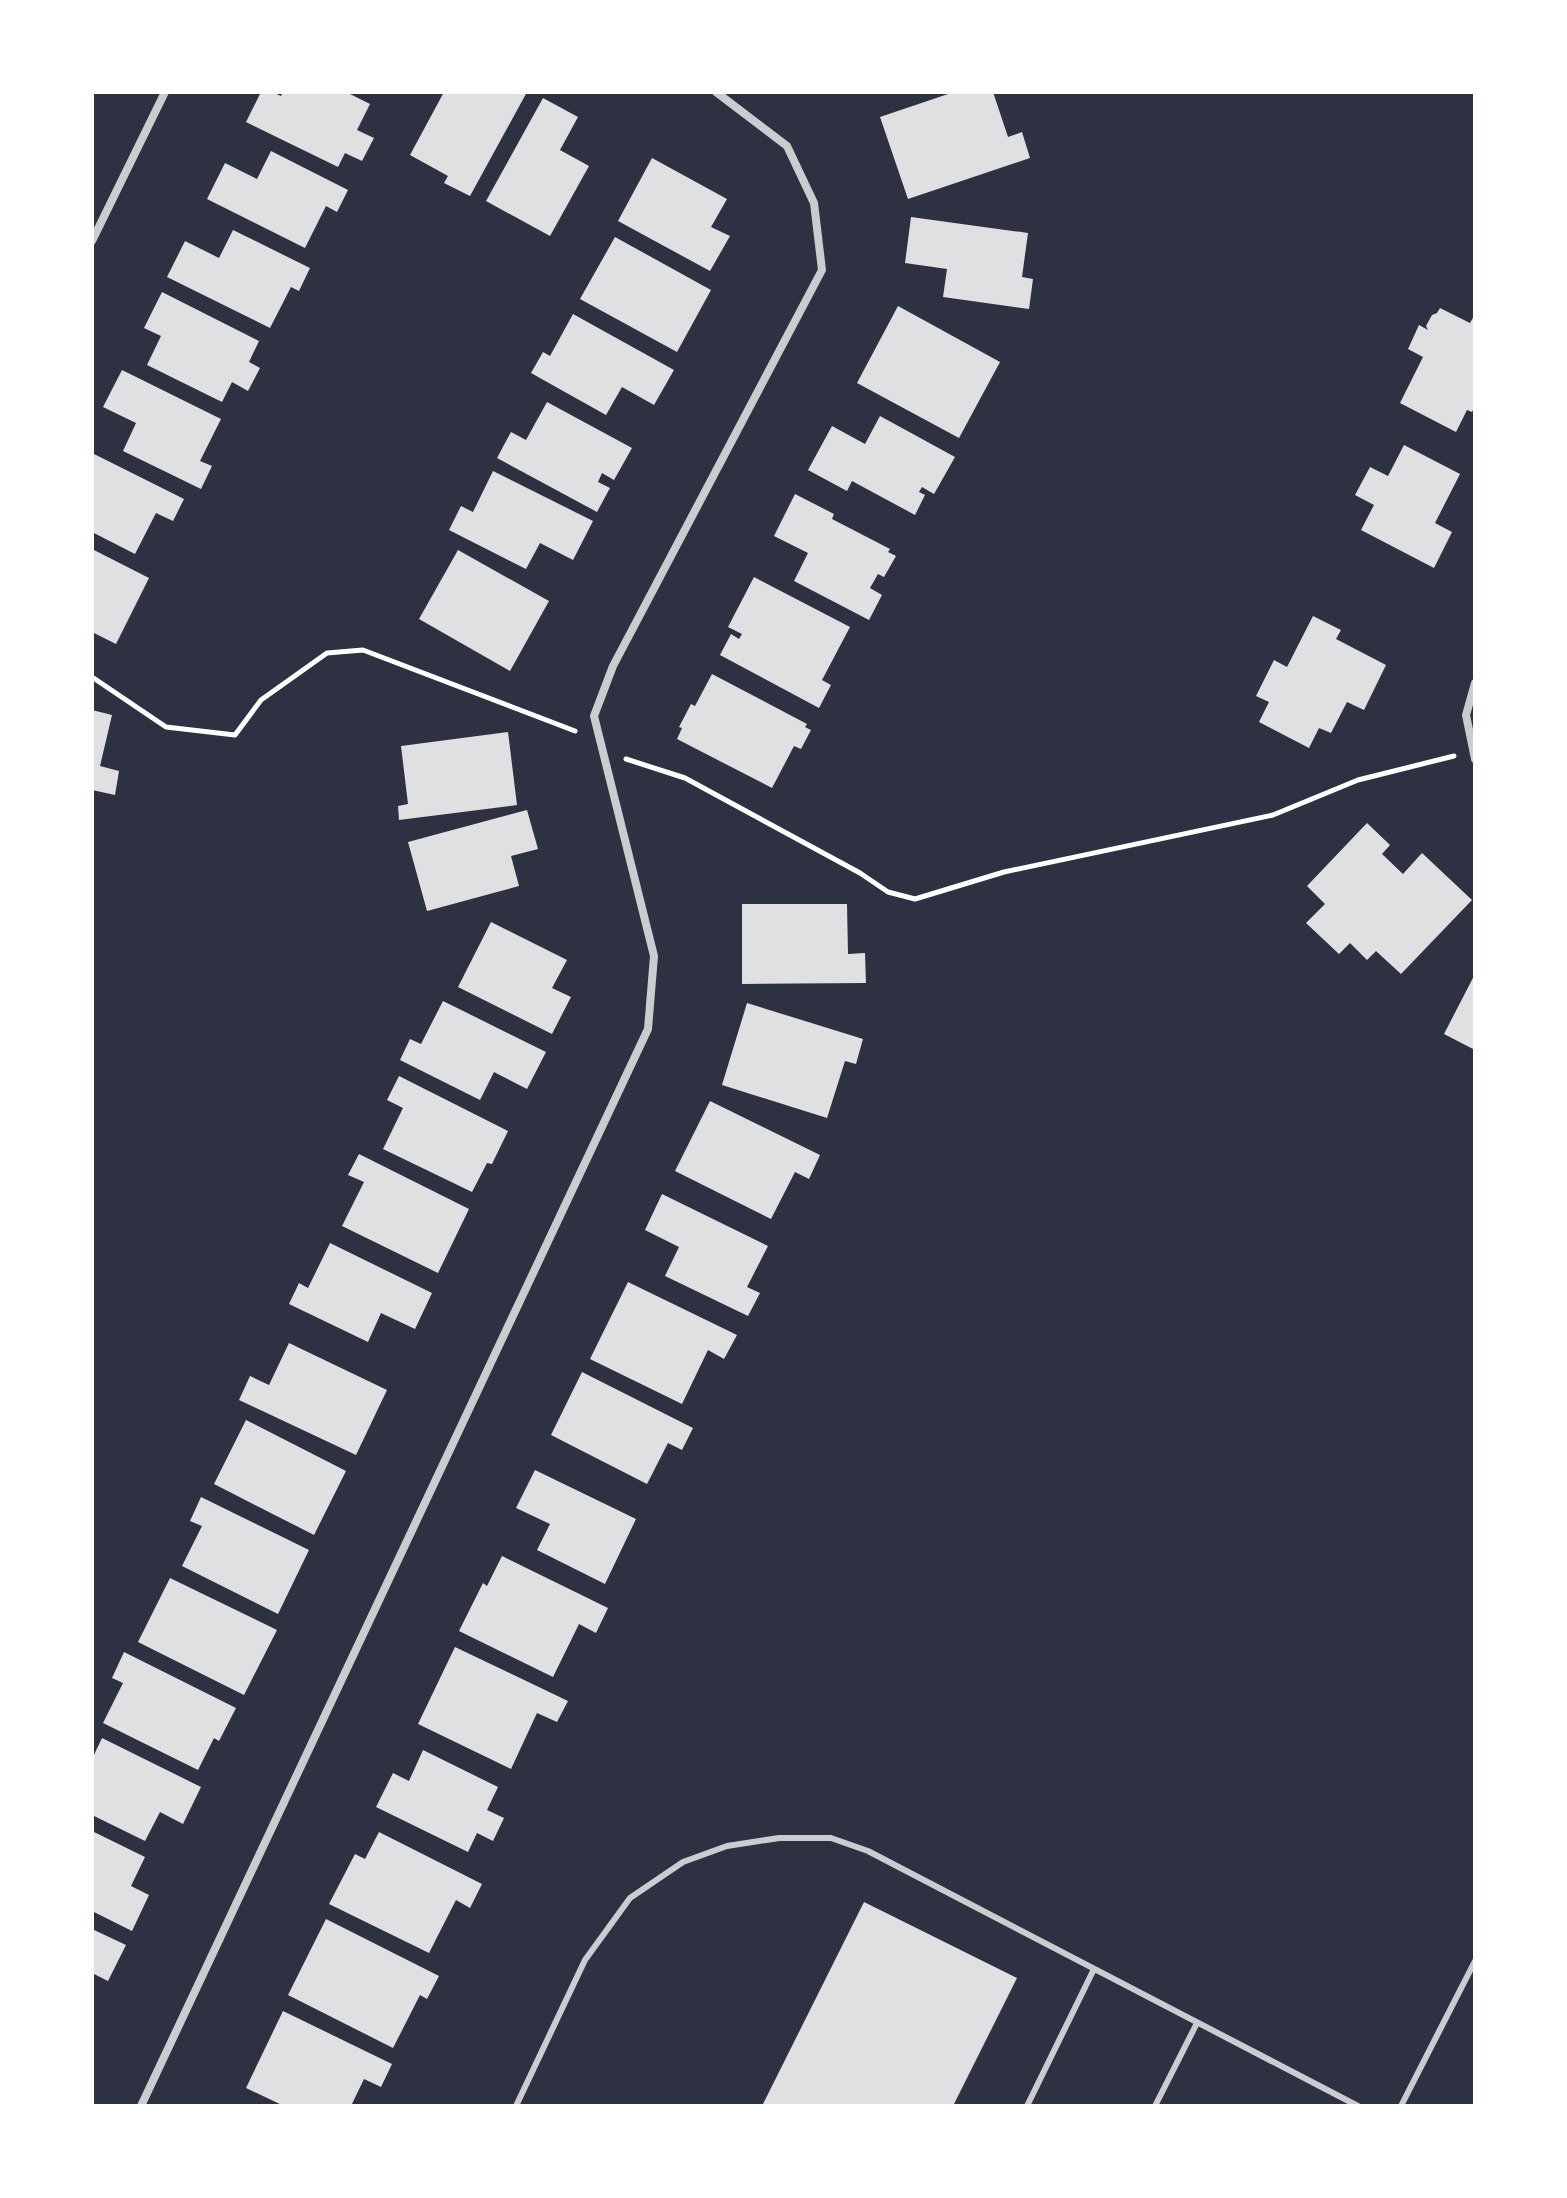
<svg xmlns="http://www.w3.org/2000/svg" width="1567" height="2198" font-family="'Times New Roman',serif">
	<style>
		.building { fill: #e0e0e3 }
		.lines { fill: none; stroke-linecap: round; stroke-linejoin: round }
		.path { stroke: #fff; stroke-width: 5 }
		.service { stroke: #caccd0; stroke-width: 6 }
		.minor { stroke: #caccd0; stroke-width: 8 }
	</style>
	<rect width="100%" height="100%" fill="#2d3142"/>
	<path class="building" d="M261 92H272L281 96 283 92H346L370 104 357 130 374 138 362 161 345 153 338 167 246 122Z
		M444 92H527L470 196 444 183 448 176 410 155Z
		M954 92H993L1008 137 1022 132 1030 158 908 199 880 117Z
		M543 98 578 117 560 150 589 166 550 236 486 201Z
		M271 151 348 190 337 212 326 206 305 248 207 199 225 163 257 179Z
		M652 158 727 199 711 227 730 236 710 271 618 221Z
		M911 217 1028 233 1022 277 1033 279 1029 309 943 297 947 269 905 263Z
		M233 230 310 268 299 291 291 287 270 328 167 277 185 241 219 258Z
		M615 237 711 290 677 352 580 299Z
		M162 292 259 341 249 362 260 368 248 391 232 382 222 402 147 365 161 336 144 328Z
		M898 306 1000 362 959 438 857 383Z
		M1440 308 1470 323 1475 314V406L1472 412 1467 410 1456 432 1400 403 1423 357 1408 349 1419 325 1428 330 1426 326 1432 315 1437 313Z
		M573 314 674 370 654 405 622 387 606 415 531 373 543 352 550 356Z
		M122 370 221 419 200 461 212 466 201 489 123 451 136 423 103 407Z
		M547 402 632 448 614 480 602 473 598 482 610 488 597 512 497 458 511 432 526 440Z
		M880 416 955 457 934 494 922 487 919 492 925 495 915 515 852 481 847 491 808 470 832 426 865 444Z
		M1404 445 1460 474 1435 523 1452 532 1434 568 1361 530 1374 505 1355 495 1370 467 1388 476Z
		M94 454 184 499 173 521 156 513 135 554 92 532V459Z
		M493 471 593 521 573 560 540 543 526 569 449 530 461 506 473 512Z
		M795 494 834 514 832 519 890 549 888 552 896 556 884 577 878 574 870 588 882 595 869 620 794 581 808 553 774 536Z
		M92 549 149 578 116 644 92 632Z
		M458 550 549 601 510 671 419 619Z
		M754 577 850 627 822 680 831 685 819 708 720 655 731 634 739 639 742 634 728 627Z
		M1313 616 1341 630 1336 639 1386 665 1364 710 1347 702 1331 733 1319 728 1309 748 1259 722 1269 702 1256 696 1274 660 1287 667Z
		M712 674 807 724 805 727 811 730 801 749 794 746 772 788 677 739 682 728 679 727 691 704 695 706Z
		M92 710 112 715 100 766 119 771 115 795 92 790Z
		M508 732 517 805 399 820 398 806 408 804 401 746Z
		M527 810 538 849 511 856 519 886 427 911 408 842Z
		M1367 823 1390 845 1382 854 1403 874 1422 853 1472 900 1401 974 1376 951 1367 960 1350 943 1339 954 1306 923 1325 904 1307 886Z
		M742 904H847L848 954 865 953 866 983 742 984Z
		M491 922 567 960 552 988 571 997 552 1034 458 987Z
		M1475 974V1050L1444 1034Z
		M443 1001 546 1052 527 1089 494 1072 480 1100 400 1060 410 1039 421 1044Z
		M747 1003 863 1039 856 1064 845 1061 827 1118 722 1085Z
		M399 1076 508 1131 492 1164 487 1163 472 1192 383 1149 403 1108 387 1100Z
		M710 1101 820 1155 809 1179 795 1172 771 1219 675 1171Z
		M359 1154 469 1209 438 1273 342 1226 364 1182 348 1175Z
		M662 1194 768 1246 747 1287 760 1293 748 1316 665 1276 679 1247 645 1230Z
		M330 1243 432 1293 415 1329 381 1313 368 1342 289 1304 299 1283 308 1288Z
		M628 1282 737 1335 724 1359 708 1350 682 1404 590 1359Z
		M289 1343 387 1390 356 1455 239 1400 250 1376 269 1385Z
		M582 1372 693 1428 682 1450 668 1443 647 1484 551 1435Z
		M246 1420 346 1471 314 1535 214 1484Z
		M535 1470 636 1519 605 1584 537 1550 550 1524 516 1508Z
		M201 1497 309 1550 278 1614 182 1566 202 1526 190 1521Z
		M502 1556 608 1608 596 1633 579 1624 553 1677 459 1631 483 1583 487 1586Z
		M170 1578 277 1630 244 1695 138 1642Z
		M455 1647 568 1701 557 1722 537 1713 511 1769 418 1724Z
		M124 1652 236 1708 219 1741 214 1738 198 1770 103 1723 123 1683 112 1678Z
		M102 1738 201 1787 183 1824 160 1812 145 1841 92 1815V1759Z
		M423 1750 498 1787 487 1810 504 1818 493 1841 477 1833 468 1852 376 1807 393 1773 409 1781Z
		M92 1831 145 1857 131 1886 149 1895 132 1931 92 1911Z
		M379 1832 482 1884 470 1908 456 1900 429 1953 329 1904 355 1854 365 1859Z
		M864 1902 1017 1978 953 2106H762Z
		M326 1919 439 1976 427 1999 420 1995 393 2048 288 1995Z
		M92 1929 126 1945 108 1981 92 1973Z
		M283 2011 392 2064 381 2087 364 2079 351 2106H284L246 2088Z"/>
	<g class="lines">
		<path class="path" d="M92 677 166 727 235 735 261 700 327 653 363 650 575 731
			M626 759 685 778 860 873 888 892 915 899 1004 872 1273 815 1358 780 1454 756"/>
		<path class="service" d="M516 2106 585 1960 630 1898 683 1862 727 1846 779 1838H831L868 1851 1358 2106
			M1027 2106 1094 1969
			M1155 2106 1197 2023
			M1401 2106 1475 1961"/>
		<path class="minor" d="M92 241 165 92
			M1475 683 1466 715 1475 759
			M141 2106 648 1029 654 956 594 716 613 666 822 270 814 203 787 146 716 92"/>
	</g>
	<rect width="1567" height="2198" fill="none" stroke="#ffffff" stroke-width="188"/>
</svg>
